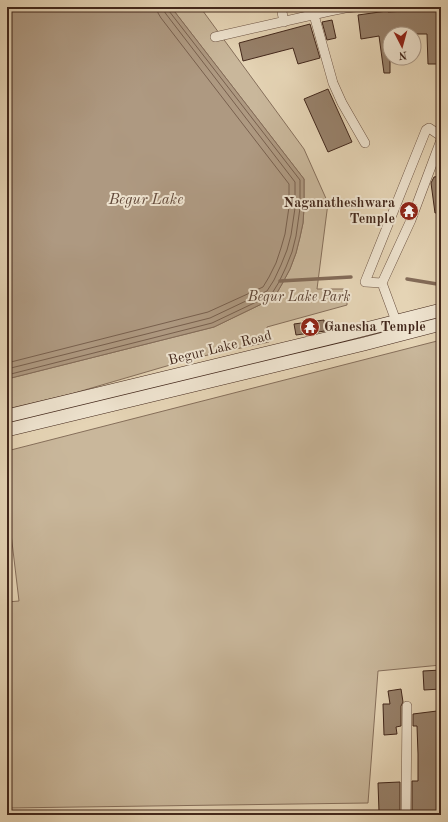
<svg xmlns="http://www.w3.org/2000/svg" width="448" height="822" font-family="'Old Standard TT',serif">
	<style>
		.green { fill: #c9b79b; stroke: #866f5b }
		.water { fill: #ae9981; stroke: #836b58 }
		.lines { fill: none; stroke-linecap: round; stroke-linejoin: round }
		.shore { stroke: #78604e; stroke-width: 1 }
		.stream { stroke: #836b58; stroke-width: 3.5 }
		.building { fill: #97816b; stroke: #42271b }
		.street-casing { stroke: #6b5242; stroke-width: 10 }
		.secondary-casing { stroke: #42271b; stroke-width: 14 }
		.street { stroke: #eee3cf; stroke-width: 9 }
		.secondary { stroke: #eee3cf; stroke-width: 13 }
		.labels { text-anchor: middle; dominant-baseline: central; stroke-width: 4; stroke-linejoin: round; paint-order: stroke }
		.poi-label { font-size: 14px; font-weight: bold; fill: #42271b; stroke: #eee3cf; text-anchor: end }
		.park-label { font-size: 14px; font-style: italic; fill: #5d4435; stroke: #eee3cf }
		.street-label { font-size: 14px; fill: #42271b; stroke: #eee3cf }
		.water-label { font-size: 15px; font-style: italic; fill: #62493a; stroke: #eee3cf }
	</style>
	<rect width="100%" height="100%" fill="#e5d4b5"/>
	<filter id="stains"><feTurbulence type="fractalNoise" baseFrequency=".005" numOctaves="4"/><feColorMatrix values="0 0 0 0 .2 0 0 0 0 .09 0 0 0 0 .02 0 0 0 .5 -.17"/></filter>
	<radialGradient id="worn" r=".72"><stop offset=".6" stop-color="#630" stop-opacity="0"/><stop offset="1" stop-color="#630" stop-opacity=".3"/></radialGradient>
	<path class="green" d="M171 7H200L304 149 328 203 317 289H347V305L267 327 269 342 194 358 71 394 7 409V379L214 327 274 298 282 284 290 269 296 253 300 237 303 223 304 208V179Z
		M441 340V665L378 671 368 803 7 808V602L19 601 7 500V451Z"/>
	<path class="water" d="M7 7H171L304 179V208L303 223 300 237 296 253 290 269 282 284 274 298 214 327 7 379Z"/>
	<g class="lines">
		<path class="shore" d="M7 363 208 312 263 287 269 277 276 263 281 248 285 234 289 207V184L161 18 158 13 157 7
			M7 369 210 318 267 291 274 280 281 265 287 250 291 235 295 208V182L166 14 164 11 163 7
			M7 375 212 323 271 295 279 282 286 267 292 252 296 236 300 208V180L169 11V7"/>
		<path class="stream" d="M407 279 437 284 441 283
			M280 281 351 277"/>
	</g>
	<path class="building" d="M428 10H441V60L436 64H428L427 34H390V73H384L379 36 361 39 358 15 387 11 388 12 407 11Z
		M332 20 336 38 327 40 322 22Z
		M310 24 320 58 298 64 293 48 243 61 239 43Z
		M328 89 352 142 328 152 304 99Z
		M441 176V212L435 213 431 183 434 177Z
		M324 320 325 331 296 335 294 324Z
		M441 670V689L424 690 423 671Z
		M401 689 403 702 401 706V726L396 727 397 734 384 735 383 704H390L388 691Z
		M437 711 438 725H441V754H440L439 787H441V815H418V811H412V781H418V754L417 726H413V714Z
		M400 782V812H379L378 783Z"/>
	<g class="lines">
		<defs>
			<path id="street" d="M281 7 284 22
				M314 15 333 83 342 103 365 143
				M215 37 330 11 345 8 356 7
				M441 136 429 128 426 130 365 282 382 283 411 220 441 140
				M382 283 396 321
				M406 815 407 706"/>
			<path id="secondary" d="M7 416 342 335 441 310
				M7 430 364 344 441 324"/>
		</defs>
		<use href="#street" class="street-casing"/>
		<use href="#secondary" class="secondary-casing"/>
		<use href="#street" class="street"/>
		<use href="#secondary" class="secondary"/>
	</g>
	<defs>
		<symbol id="temple-disc" viewBox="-11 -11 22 22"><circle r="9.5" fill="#8f2418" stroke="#eee3cf"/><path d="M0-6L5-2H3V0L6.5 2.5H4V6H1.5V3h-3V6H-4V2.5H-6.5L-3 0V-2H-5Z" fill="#fff"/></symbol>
	</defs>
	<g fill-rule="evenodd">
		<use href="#temple-disc" x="398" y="200" width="22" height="22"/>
		<use href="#temple-disc" x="299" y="316" width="22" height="22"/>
	</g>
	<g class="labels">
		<g class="poi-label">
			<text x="395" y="203">Naganatheshwara<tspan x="395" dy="16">Temple</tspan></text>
			<text x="324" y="327" text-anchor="start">Ganesha Temple</text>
		</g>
		<g class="park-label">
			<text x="299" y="297">Begur Lake Park</text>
		</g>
		<g class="street-label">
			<text transform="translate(220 348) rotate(-14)">Begur Lake Road</text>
		</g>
		<g class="water-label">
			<text x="146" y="200">Begur Lake</text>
		</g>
	</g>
	<rect width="448" height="822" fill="none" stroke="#e5d4b5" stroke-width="24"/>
	<rect x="8" y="8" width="432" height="806" fill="none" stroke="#42271b" stroke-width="2"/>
	<rect x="12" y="12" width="424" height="798" fill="none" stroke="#42271b"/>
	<g transform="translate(402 46) rotate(174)"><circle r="19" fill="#eee3cf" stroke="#a99887"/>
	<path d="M0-3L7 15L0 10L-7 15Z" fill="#8f2418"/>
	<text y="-6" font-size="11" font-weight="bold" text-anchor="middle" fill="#42271b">N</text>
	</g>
	<rect width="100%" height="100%" filter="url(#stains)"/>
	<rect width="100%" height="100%" fill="url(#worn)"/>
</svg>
